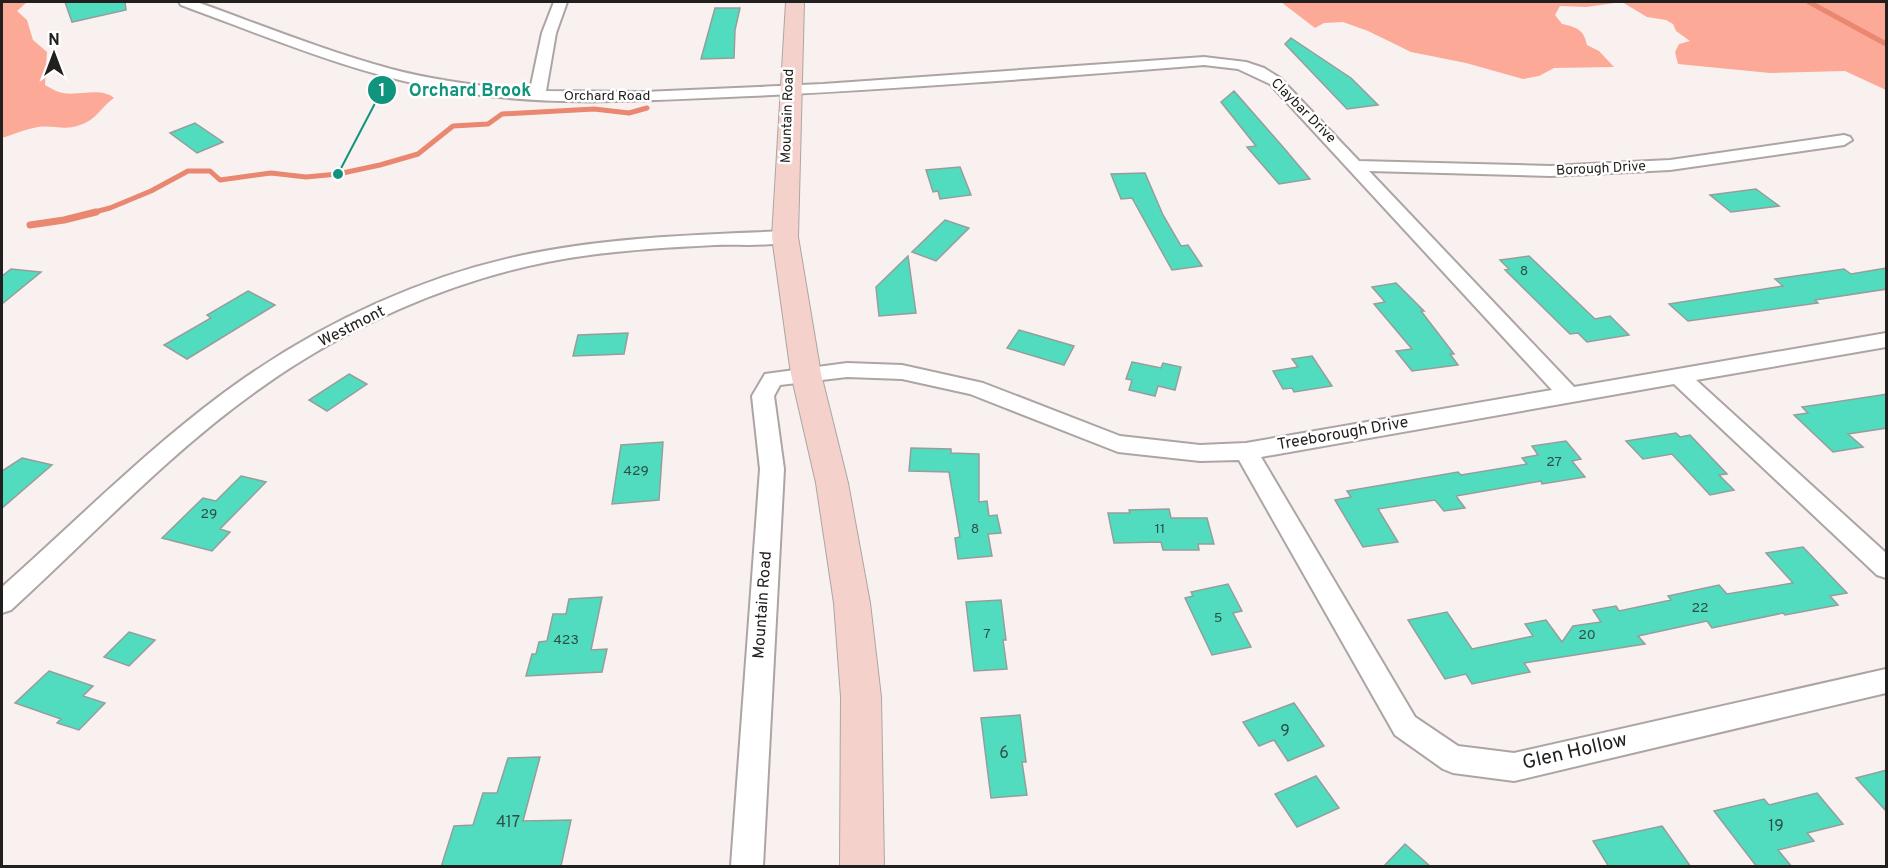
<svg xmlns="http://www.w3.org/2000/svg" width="1888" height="868" font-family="Overpass,sans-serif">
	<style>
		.forest { fill: #fcaa97 }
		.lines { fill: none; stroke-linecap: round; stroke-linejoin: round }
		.stream-far1 { stroke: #ea8771; stroke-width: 5 }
		.stream { stroke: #ea8771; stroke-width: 7 }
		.building { fill: #51dcbf; stroke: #969d9b; stroke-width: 1.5 }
		.minor-casing { stroke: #aca5a4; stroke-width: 4 }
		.secondary-casing { stroke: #aca5a4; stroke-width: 2 }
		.minor { fill: #fff; fill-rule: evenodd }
		.secondary { fill: #f4d2cb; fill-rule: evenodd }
		.labels { text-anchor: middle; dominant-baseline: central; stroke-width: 5; stroke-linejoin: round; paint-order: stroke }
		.far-street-label { font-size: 14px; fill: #22201f; stroke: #fff }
		.number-label { font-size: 14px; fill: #2e4f47 }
		.street-label { font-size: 16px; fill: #22201f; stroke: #fff }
		.near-number-label { font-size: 16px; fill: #2e4f47 }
		.near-street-label { font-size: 20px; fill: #22201f; stroke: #fff }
		.leader { fill: none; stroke: #11947d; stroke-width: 2 }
		.callout-dot { fill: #11947d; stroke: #fff; stroke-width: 2 }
		.mark-label { font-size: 18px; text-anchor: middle; font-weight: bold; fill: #fff }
		.callout-label { font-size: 18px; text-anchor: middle; font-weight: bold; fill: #11947d; stroke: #fff; stroke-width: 5; stroke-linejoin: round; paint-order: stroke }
	</style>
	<rect width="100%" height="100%" fill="#f8f1ef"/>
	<path class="forest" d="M2 2H27L17 11 27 20 33 40 47 52 45 85C51 88 56 92 63 93 79 96 101 87 114 98 103 105 97 118 85 123 65 132 57 125 38 127 26 129 14 134 2 138Z
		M1281 2H1886V90L1845 71 1770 73 1678 64 1675 52 1679 44 1690 41 1676 31 1673 24 1666 20 1647 17 1622 2 1586 7 1560 6 1555 15 1562 24C1577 27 1584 30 1587 45L1599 51 1614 67 1554 68 1539 76 1523 79 1466 63 1411 52 1368 31 1343 22 1324 23 1315 28Z"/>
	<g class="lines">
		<path class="stream-far1" d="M1809 2 1886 44
			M91 213 110 208 151 191 188 171H210L220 180 271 173 306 177 338 174 380 165 418 154 453 126 488 124 502 114 594 109 629 113 647 108"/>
		<path class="stream" d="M30 225 64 220 96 212"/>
	</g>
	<path class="building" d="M65 2H125L126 10 72 22Z
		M715 8H740L735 30 734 58 701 59Z
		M1291 38 1351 78 1378 105 1347 109 1285 44Z
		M1234 91 1283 147 1310 179 1279 184 1247 147 1256 146 1221 102Z
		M195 123 223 142 197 153 170 133Z
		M960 167 971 195 940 199 938 191 933 192 926 170Z
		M1145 173 1163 215 1181 246 1188 245 1202 266 1172 270 1132 198 1121 199 1111 174Z
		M1756 189 1779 206 1731 212 1710 195Z
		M945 220 969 228 936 261 912 252Z
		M908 256 916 313 879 316 876 287Z
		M1529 256 1595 319 1610 316 1629 335 1587 342 1578 333 1570 334 1505 270 1509 269 1500 260Z
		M1887 268V289L1815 300 1818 303 1688 321 1669 304 1783 286 1775 279 1844 269 1851 274Z
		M11 269 41 272 2 304V276Z
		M1396 283 1424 311H1421L1454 354H1450L1458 365 1412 371 1396 351 1412 349 1374 304 1385 302 1372 287Z
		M248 291 275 305 187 359 164 345 211 318 207 315Z
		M1019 330 1074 346 1064 365 1007 348Z
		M628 333 624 354 573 356 578 335Z
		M1312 356 1332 386 1294 392 1292 388 1283 389 1273 371 1298 367 1292 359Z
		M1132 362 1161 368 1163 363 1181 367 1175 390 1158 386 1155 396 1129 390 1132 380 1126 379Z
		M349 374 367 384 327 411 309 400Z
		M1887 394V428L1848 434 1863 447 1833 452 1794 415 1808 413 1802 407Z
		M1676 433 1680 437 1690 435 1727 474 1719 475 1734 490 1710 495 1672 454 1643 459 1626 441Z
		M1566 441 1581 459 1572 461 1585 477 1542 484 1541 481 1456 496 1465 508 1444 511 1435 500 1378 509 1398 542 1363 547 1335 500 1351 497 1347 491 1458 472 1461 475 1527 464 1522 458 1538 455 1532 446Z
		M663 442 659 500 612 504 621 445Z
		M911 448 951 449V453L979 454V502L987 501 989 516 997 515 1001 533 988 534 992 556 958 559 955 538 960 537 949 472 909 471Z
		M22 458 52 465 2 508V471Z
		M241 476 266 482 220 529 230 532 212 551 162 538 203 498 216 501Z
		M1169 509 1171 518H1207L1214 544H1198L1199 550H1163L1161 542 1114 543 1108 513H1130L1129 510Z
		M1803 547 1847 593 1830 596 1838 605 1785 615 1783 613 1712 628 1707 621 1638 636 1645 644 1524 663 1530 672 1472 684 1466 674 1445 679 1408 620 1447 612 1472 649 1533 636 1525 624 1546 620 1562 642 1573 626 1601 622 1593 610 1616 606 1619 611 1671 600 1668 596 1719 585 1727 594 1793 583 1766 553Z
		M1228 584 1242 611 1233 613 1251 647 1212 655 1185 598 1193 596 1191 592Z
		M602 597 591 650 607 649 602 672 526 676 532 654H536L539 642 547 641 553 614H566L569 599Z
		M1001 600 1006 640H1003L1007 669 974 671 966 602Z
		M129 632 155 640 129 666 104 657Z
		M49 671 93 686 83 696 105 703 79 730 57 723 61 719 15 703Z
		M1294 703 1324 746 1288 761 1274 740 1259 746 1243 722Z
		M1020 715 1026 762H1022L1027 795 991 798 981 718Z
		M540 757 523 821 571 820 561 866 441 867 454 826 473 825 483 793H497L508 758Z
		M1887 770V812L1856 778Z
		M1316 776 1339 808 1297 827 1275 794Z
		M1817 793 1843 824 1807 833 1814 841 1778 850 1792 867H1757L1714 811 1764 799 1769 805Z
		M1662 826 1691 867H1609L1593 841Z
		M1405 844 1431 867H1383Z"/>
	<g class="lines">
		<defs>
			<path id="minor" d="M179 2H197C261 25 325 51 391 69 437 81 483 87 530 90L542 33 554 2H567L556 33 546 91 644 92 823 84 1204 57 1246 62 1264 68 1280 78 1359 161 1550 166 1670 160 1844 135 1850 137 1852 140 1844 145 1670 170 1550 176 1369 171 1574 387 1886 333V347L1696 380 1886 553V578L1877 575 1674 384 1261 457 1415 717 1458 746 1514 753 1886 669V693L1514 781 1453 773 1443 769 1395 735 1239 460 1200 461 1118 452 970 394 902 379 847 377 780 385 774 396 784 469 763 866H731L760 469 752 396 765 374 847 363 902 365 983 383 1120 436 1200 445 1246 443 1552 390 1270 84 1238 69 1204 65C1053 77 902 89 751 96 652 100 553 108 454 91 359 76 271 38 181 5Z
				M785 231 792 233 794 237 792 241C767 247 739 244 715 245 659 248 602 251 547 262 446 282 347 327 262 387 172 450 93 535 11 610L2 613V587C82 516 158 438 246 377 327 321 422 277 519 256 606 237 696 235 785 231Z"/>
			<path id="secondary" d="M786 2H804L798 237 821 374 848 483 870 603 881 697 884 866H840L841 697 834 603 816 483 791 374 772 237Z"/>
		</defs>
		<use href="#minor" class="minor-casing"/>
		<use href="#secondary" class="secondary-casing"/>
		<use href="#minor" class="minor"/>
		<use href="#secondary" class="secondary"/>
	</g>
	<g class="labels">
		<g class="far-street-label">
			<text x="607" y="96">Orchard Road</text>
			<text transform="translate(1303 111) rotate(45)">Claybar Drive</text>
			<text transform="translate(788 116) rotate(-88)">Mountain Road</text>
			<text transform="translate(1601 169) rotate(-3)">Borough Drive</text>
		</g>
		<g class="number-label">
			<text x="1524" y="271">8</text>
			<text x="1554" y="462">27</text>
			<text x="636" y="471">429</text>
			<text x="209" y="514">29</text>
			<text x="975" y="529">8</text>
			<text x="1160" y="529">11</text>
			<text x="1700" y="608">22</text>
			<text x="1218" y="618">5</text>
			<text x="987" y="634">7</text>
			<text x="1587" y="635">20</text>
			<text x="566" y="640">423</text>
		</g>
		<g class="street-label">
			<text transform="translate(352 327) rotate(-27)">Westmont</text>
			<text transform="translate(1343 434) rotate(-10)">Treeborough Drive</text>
			<text transform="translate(763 605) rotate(-86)">Mountain Road</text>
		</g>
		<g class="near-number-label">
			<text x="1285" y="732">9</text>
			<text x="1004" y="754">6</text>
			<text x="508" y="823">417</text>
			<text x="1776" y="827">19</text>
		</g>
		<g class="near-street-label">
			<text transform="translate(1575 752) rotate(-13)">Glen Hollow</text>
		</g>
	</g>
	<path class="leader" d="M338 174L382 90"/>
	<g class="callout-dot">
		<circle cx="338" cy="174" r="6"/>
		<circle cx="382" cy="90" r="15"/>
	</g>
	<g class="mark-label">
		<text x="382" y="96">1</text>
	</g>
	<g class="callout-label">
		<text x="470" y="96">Orchard Brook</text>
	</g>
	<rect width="1888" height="868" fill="none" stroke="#22201f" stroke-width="6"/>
	<g transform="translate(54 54)" stroke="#ffffff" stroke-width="4.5" paint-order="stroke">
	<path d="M0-4.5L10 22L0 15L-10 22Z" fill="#22201f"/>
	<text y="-9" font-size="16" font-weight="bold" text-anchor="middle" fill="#22201f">N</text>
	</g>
</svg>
